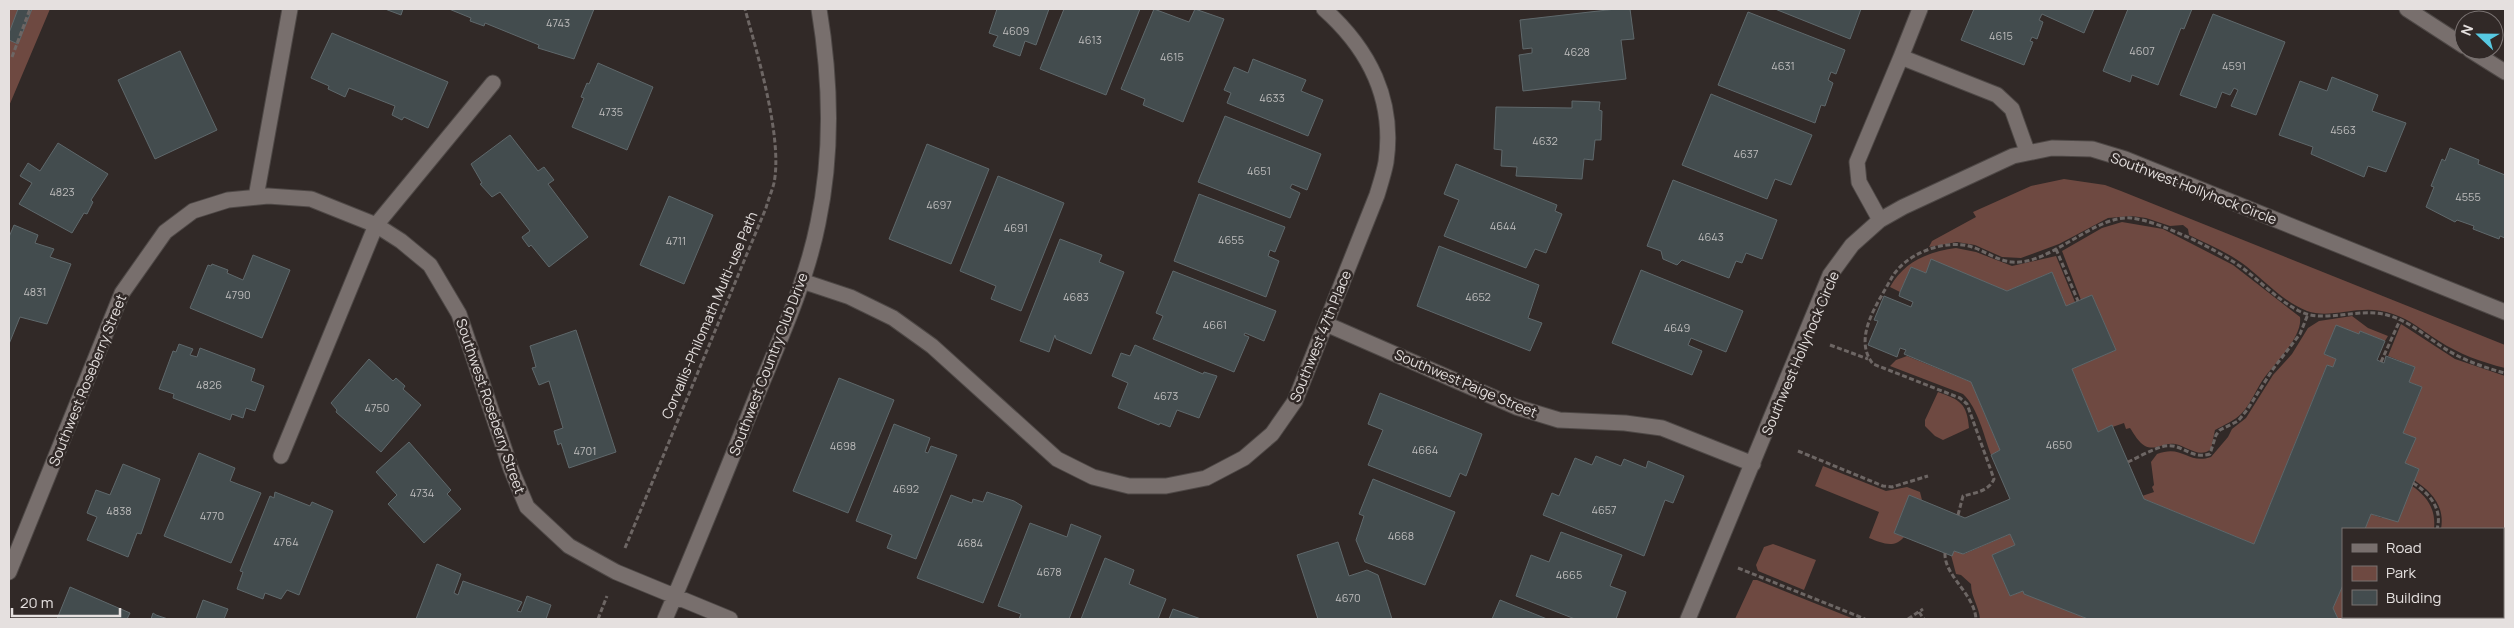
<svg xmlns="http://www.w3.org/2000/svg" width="2514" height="628" font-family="Manrope,sans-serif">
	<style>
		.green { fill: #6e4941 }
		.building { fill: #434c4e; stroke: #5f686b }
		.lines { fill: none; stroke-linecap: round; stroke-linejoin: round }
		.minor-casing { stroke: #4e4846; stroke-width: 17 }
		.path { stroke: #6d6664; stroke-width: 3; stroke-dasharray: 5 2.5; stroke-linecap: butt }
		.minor { stroke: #786f6d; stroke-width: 15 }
		.labels { text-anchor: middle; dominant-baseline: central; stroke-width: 5; stroke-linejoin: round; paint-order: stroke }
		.number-label { font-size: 11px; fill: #bcbbbb }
		.street-label { font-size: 14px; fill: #e5e0df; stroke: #312927 }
	</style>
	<rect width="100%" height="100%" fill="#312927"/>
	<path class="green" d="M9 9H50L9 106Z
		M2064 179 2105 185 2121 191 2505 345V368C2481 362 2459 354 2439 341 2423 331 2411 320 2393 314 2361 302 2333 320 2307 311 2284 302 2265 281 2246 266 2229 253 2208 244 2189 235L2188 229 2183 225 2170 226 2146 218 2131 216 2108 218 2059 244 2021 258 2002 257 1975 245 1957 242 1929 247 1932 241 1976 217 1973 212 2031 186Z
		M2122 222 2163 229 2233 265 2300 317C2303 338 2273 364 2262 381 2255 392 2250 405 2241 414 2234 421 2224 425 2215 430L2211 449C2199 459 2187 446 2175 444 2164 442 2155 451 2145 446 2139 443 2134 434 2130 428L2126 429 2124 423 2098 432 2072 369 2116 350 2092 295 2081 300 2062 251 2102 228Z
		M1956 248 1976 252 2012 266 2056 256 2075 302 2066 306 2052 272 2007 291 1931 260 1926 273 1911 267 1900 292 1890 287C1904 262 1927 252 1956 248Z
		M2352 316 2368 328 2388 336 2385 341 2360 331 2359 334 2336 326 2324 354 2336 359 2333 367 2327 365 2254 544 2144 499 2142 496 2154 492 2152 487 2154 485 2151 462 2157 454C2183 444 2188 465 2211 457L2228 437 2232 429 2246 418 2273 375 2292 354 2308 328 2319 321Z
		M2401 324 2455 359 2505 376V586L2503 585V529H2441C2445 506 2432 492 2414 480L2419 469 2405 463 2415 438 2403 433 2422 387 2409 382 2415 367 2388 356Z
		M1907 356 1971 382 2000 450 1991 455C1984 436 1978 408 1963 394L1890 366 1896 360Z
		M1938 392C1960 400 1967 403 1969 428L1943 440 1935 436 1925 426V420Z
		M1823 466 1886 491 1907 487 1920 492 1922 500 1909 496 1894 533 1904 537C1894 549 1882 543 1869 538L1879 512 1815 486Z
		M2412 486C2428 497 2436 510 2434 529H2365L2371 514 2382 518Z
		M2010 534 2015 545 1992 555 2010 596 2023 591 2025 594 2088 619H1980C1979 606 1971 597 1971 584L1961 575 1956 574 1951 555 1954 551 1964 554Z
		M1773 544 1816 560 1804 590 1758 571 1756 565 1764 547Z
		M1753 580H1757L1854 619H1735Z
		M2343 585V617H2415L2414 619H2338L2333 608Z"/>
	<path class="building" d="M18 9H32L18 44 9 40V33Z
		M385 9H403L401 15Z
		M449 9H594L574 59 538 48 539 45 485 23 484 26 470 21 471 18Z
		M997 9H1049L1036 45 1025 41 1020 56 993 46 998 36 989 33Z
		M1064 9H1140L1106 95 1040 69Z
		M1154 9 1189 22 1195 9 1224 19 1183 122 1143 105 1145 99 1121 89Z
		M1616 9H1630L1634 39 1621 40 1626 79 1523 91 1519 55 1532 53V48L1523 49 1520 20Z
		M1775 9H1861L1850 39Z
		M1974 9H2094L2084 33 2042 14 2039 20 2043 22 2037 39 2032 37 2030 41 2033 42 2024 65 1961 40Z
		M2128 9H2192L2184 29 2181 28 2158 85 2132 75 2130 82 2103 71Z
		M1748 12 1845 50 1836 74 1831 72 1828 80 1833 83 1825 106 1821 105 1815 123 1718 85Z
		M2213 14 2285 42 2256 115 2231 106 2238 90 2234 88 2230 95 2222 92 2216 108 2180 95Z
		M332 33 448 82 428 128 404 117 402 120 392 115 395 106 349 88 345 97 328 89 329 86 311 78Z
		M180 51 217 130 155 159 118 80Z
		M1253 59 1306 80 1301 91 1323 100 1308 136 1227 103 1231 93 1224 90 1234 67 1248 73Z
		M598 63 653 87 627 150 572 127 584 98 581 97 587 83 589 84Z
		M2332 77 2378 95 2372 111 2406 123 2386 172 2368 166 2364 177 2311 154 2313 147 2279 135 2300 81 2327 91Z
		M1711 94 1812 135 1791 185 1775 179 1767 199 1682 165Z
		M1572 101 1600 102 1599 110 1602 111 1601 140H1595L1593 160 1584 159 1582 179 1516 176 1517 167 1501 166 1502 150 1494 149 1496 107 1572 108Z
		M1225 116 1321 154 1307 190 1292 184 1290 188 1300 193 1290 218 1198 182Z
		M510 135 538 171 544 167 554 180 548 184 588 237 549 267 531 245 529 247 523 239 522 237 530 231 500 192 492 197 480 184 482 183 471 164Z
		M58 143 108 174 91 200 93 202 87 214 84 213 72 233 19 204 32 183 20 176 28 163 40 171Z
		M927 144 989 169 951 264 889 239Z
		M2450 148 2479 160 2478 164 2505 175V238L2500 236 2499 239 2473 229 2474 226 2457 220 2455 222 2426 207 2434 187 2431 186 2442 159 2445 161Z
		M1456 164 1557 205 1555 211 1562 214 1546 253 1535 249 1526 268 1444 236 1459 200 1444 194Z
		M998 176 1064 203 1021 311 991 299 996 286 960 271Z
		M1673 180 1777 220 1762 259 1746 253 1742 263 1736 261 1729 278 1682 260 1677 265 1663 259 1661 251 1647 246Z
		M1199 194 1285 227 1275 252 1270 250 1268 256 1279 261 1266 297 1174 261Z
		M669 196 713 215 684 284 640 265Z
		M14 225 38 235 35 243 54 249 50 257 71 264 47 324 20 317 9 344V237Z
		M1060 239 1102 255 1099 262 1124 272 1091 354 1056 339 1055 335 1049 352 1020 341Z
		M1439 246 1539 285 1528 318 1542 323 1530 351 1417 306Z
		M253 255 290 270 262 338 190 308 208 265 211 266 212 264 228 270 227 273 243 280Z
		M1931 259 2007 291 2052 272 2066 306 2092 295 2116 350 2072 369 2098 432 2112 425 2144 499 2254 544 2327 365 2333 367 2336 359 2324 354 2336 325 2359 334 2360 331 2385 341 2377 360 2384 363 2386 356 2415 367 2409 382 2422 387 2403 433 2416 438 2405 463 2419 469 2398 522 2371 514 2365 529H2343V585L2333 608 2338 619H2088L2024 594 2023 591 2010 596 1992 555 2015 545 2010 534 1963 554 1954 551 1952 556 1894 533 1909 495 1965 518 2010 499 1991 455 2000 450 1971 382 1904 354 1906 350 1900 348 1897 357 1868 345 1878 321 1874 320 1884 296 1911 307 1913 302 1899 296 1900 292 1911 267 1926 273Z
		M1641 270 1743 311 1726 352 1691 338 1688 345 1702 351 1692 375 1612 343Z
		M1173 271 1276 311 1264 341 1245 333 1244 335 1249 337 1234 372 1153 339 1163 316 1156 313Z
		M576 330 616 452 569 468 561 443 558 445 554 431 563 428 549 381 539 385 532 368 536 367 530 346Z
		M179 344 193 349 190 355 197 357 200 348 255 369 251 381 264 386 255 411 246 408 243 418 232 414 230 420 173 398 174 394 159 389 173 351 176 352Z
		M1135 345 1203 374 1204 372 1217 376 1199 418 1177 410 1170 427 1160 423 1159 425 1118 408 1128 383 1112 376 1121 353 1130 356Z
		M369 359 393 381 396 378 405 386 403 389 421 405 381 452 336 412 337 410 331 403Z
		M839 378 894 400 848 513 793 491Z
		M1380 393 1482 434 1466 476 1460 473 1450 497 1368 465 1383 430 1368 424Z
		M894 424 930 438 925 452 928 453 931 446 957 455 916 559 887 548 892 535 856 521Z
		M409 442 450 489 451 490 447 494 461 509 424 543 388 504 397 495 376 472Z
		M199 453 235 468 230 481 261 493 231 563 164 536Z
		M1596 456 1621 466 1624 459 1646 468 1648 461 1684 476 1673 503 1665 500 1644 556 1543 515 1552 493 1559 496 1575 458 1592 465Z
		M123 464 160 479 141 534 137 533 128 557 87 540 97 517 87 513 96 490 110 495Z
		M1373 479 1455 512 1425 585 1365 562 1356 540 1364 516 1359 514Z
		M275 492 310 506 312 502 333 511 299 595 287 590 281 599 265 593 263 599 237 589 243 572 240 571 270 496 274 498Z
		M987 492 1014 501 1022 506 983 603 917 578 951 495 972 503 973 499 983 502Z
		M1030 523 1067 537 1071 524 1101 536 1069 619H1019L1021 614 998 606Z
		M1561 532 1622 555 1610 586 1626 592 1616 619H1575L1516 596 1531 555 1549 562Z
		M1338 542 1349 576 1367 570 1378 575 1392 619H1318L1297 555Z
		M1105 558 1134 570 1129 584 1166 599 1158 619H1081Z
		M437 564 461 574 454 593 458 595 463 581 522 602 517 611 521 612 527 596 551 605 546 619H416Z
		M70 587 130 613 127 619H57Z
		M203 600 228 609 224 619H196Z
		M1500 600 1547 619H1492Z
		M1173 609 1201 619H1169Z
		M153 613 156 615 168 619H151Z"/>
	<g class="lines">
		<defs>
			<path id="minor" d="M2407 9 2464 46
				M2470 50 2505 72
				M1901 57 1920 9
				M256 197 290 9
				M1880 220 1859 182 1857 162 1901 57 1997 95 2012 109 2027 151
				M802 281 850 297 893 318 932 346 1057 459 1093 477 1129 486H1166L1206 478 1244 458 1272 434 1295 401 1377 195C1380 185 1384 173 1386 162 1395 100 1369 49 1324 9
				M1326 324 1516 407 1559 420 1625 423 1662 428 1753 464
				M281 456 376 225 493 83
				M9 572 122 293 165 232 193 211 228 200 268 196 311 199 376 225 401 241 430 265 459 314 511 469 527 507 569 546 616 572 730 619
				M665 619C697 545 727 470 757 395 780 339 806 283 818 223 833 152 831 81 819 9
				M1688 619 1830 275 1852 245 1880 220 1903 207 2013 156 2052 148 2092 149 2125 159 2505 312"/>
		</defs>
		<use href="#minor" class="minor-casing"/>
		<path class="path" d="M12 57 30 9
			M2056 249 2078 301
			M1830 345 1868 359
			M2381 362 2400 320
			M1798 451 1883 486 1892 487 1928 476
			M2128 462C2139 457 2152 449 2165 446 2182 443 2191 460 2210 454L2216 435 2220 430 2238 421 2247 410 2273 369 2300 334 2308 314
			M2413 483C2429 493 2443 509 2437 529
			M1958 515 1963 496C1975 493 1989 491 1994 479L1967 404 1960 398 1873 364C1852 338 1878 303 1891 279 1904 254 1945 238 1972 247 1985 251 1998 261 2012 262 2049 266 2094 215 2131 218 2160 221 2220 251 2244 269 2262 283 2278 300 2299 311 2323 324 2358 307 2387 315 2414 322 2433 344 2458 356 2472 363 2489 369 2505 373
			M625 548 766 208C768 200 772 191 774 183 783 138 757 53 745 9
			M1945 553C1944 576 1974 593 1976 619
			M1738 568 1865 619
			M2503 589 2505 590
			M1919 612 1924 619
			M598 619 607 596
			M1908 619 1923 609
			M2418 619 2419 617"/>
		<use href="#minor" class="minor"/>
	</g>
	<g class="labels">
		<g class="number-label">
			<text x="558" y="22">4743</text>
			<text x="1016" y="30">4609</text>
			<text x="2001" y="35">4615</text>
			<text x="1090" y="39">4613</text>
			<text x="2142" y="50">4607</text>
			<text x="1577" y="51">4628</text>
			<text x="1172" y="56">4615</text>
			<text x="1783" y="65">4631</text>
			<text x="2234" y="65">4591</text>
			<text x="1272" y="97">4633</text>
			<text x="611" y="111">4735</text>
			<text x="2343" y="129">4563</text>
			<text x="1545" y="140">4632</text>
			<text x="1746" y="153">4637</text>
			<text x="1259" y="170">4651</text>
			<text x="62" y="191">4823</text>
			<text x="2468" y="196">4555</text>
			<text x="939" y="204">4697</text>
			<text x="1503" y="225">4644</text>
			<text x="1016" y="227">4691</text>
			<text x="1711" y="236">4643</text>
			<text x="1231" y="239">4655</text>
			<text x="676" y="240">4711</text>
			<text x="35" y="291">4831</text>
			<text x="238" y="294">4790</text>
			<text x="1076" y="296">4683</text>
			<text x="1478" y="296">4652</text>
			<text x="1215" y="324">4661</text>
			<text x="1677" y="327">4649</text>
			<text x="209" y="384">4826</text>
			<text x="1166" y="395">4673</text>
			<text x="377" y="407">4750</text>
			<text x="2059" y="444">4650</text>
			<text x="843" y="445">4698</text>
			<text x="1425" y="449">4664</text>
			<text x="585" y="450">4701</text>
			<text x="906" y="488">4692</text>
			<text x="422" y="492">4734</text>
			<text x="1604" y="509">4657</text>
			<text x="119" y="510">4838</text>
			<text x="212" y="515">4770</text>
			<text x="1401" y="535">4668</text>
			<text x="286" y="541">4764</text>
			<text x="970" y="542">4684</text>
			<text x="1049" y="571">4678</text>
			<text x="1569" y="574">4665</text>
			<text x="1348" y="597">4670</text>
		</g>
		<g class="street-label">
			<text transform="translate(2194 188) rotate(21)">Southwest Hollyhock Circle</text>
			<text transform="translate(709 315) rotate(-67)">Corvallis-Philomath Multi-use Path</text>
			<text transform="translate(1320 336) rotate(-68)">Southwest 47th Place</text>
			<text transform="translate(1800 353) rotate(-67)">Southwest Hollyhock Circle</text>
			<text transform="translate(768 364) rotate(-69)">Southwest Country Club Drive</text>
			<text transform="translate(87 380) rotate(-68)">Southwest Roseberry Street</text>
			<text transform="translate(1466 383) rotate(23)">Southwest Paige Street</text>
			<text transform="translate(491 406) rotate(71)">Southwest Roseberry Street</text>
		</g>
	</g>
	<rect width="2514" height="628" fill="none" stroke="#e5e0df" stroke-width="20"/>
	<rect x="2342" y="528" width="162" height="90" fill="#312927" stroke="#797271"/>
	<rect x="2352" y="544" width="25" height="8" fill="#786f6d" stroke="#797271"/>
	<text x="2386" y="553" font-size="15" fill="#e5e0df">Road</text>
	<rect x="2352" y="566" width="25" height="15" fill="#6e4941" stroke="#797271"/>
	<text x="2386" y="578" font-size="15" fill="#e5e0df">Park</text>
	<rect x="2352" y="590" width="25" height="15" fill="#434c4e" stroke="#797271"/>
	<text x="2386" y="603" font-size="15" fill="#e5e0df">Building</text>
	<g transform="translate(2479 35) rotate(292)"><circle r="24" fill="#312927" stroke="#797271"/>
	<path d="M0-4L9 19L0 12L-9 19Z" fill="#57c9e2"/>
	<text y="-8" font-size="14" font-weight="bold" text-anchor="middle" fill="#e5e0df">N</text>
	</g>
	<path d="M12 608v8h108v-8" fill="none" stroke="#e5e0df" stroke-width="2.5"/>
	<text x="20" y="608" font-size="15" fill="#e5e0df" stroke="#312927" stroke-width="4" paint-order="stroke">20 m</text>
</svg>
